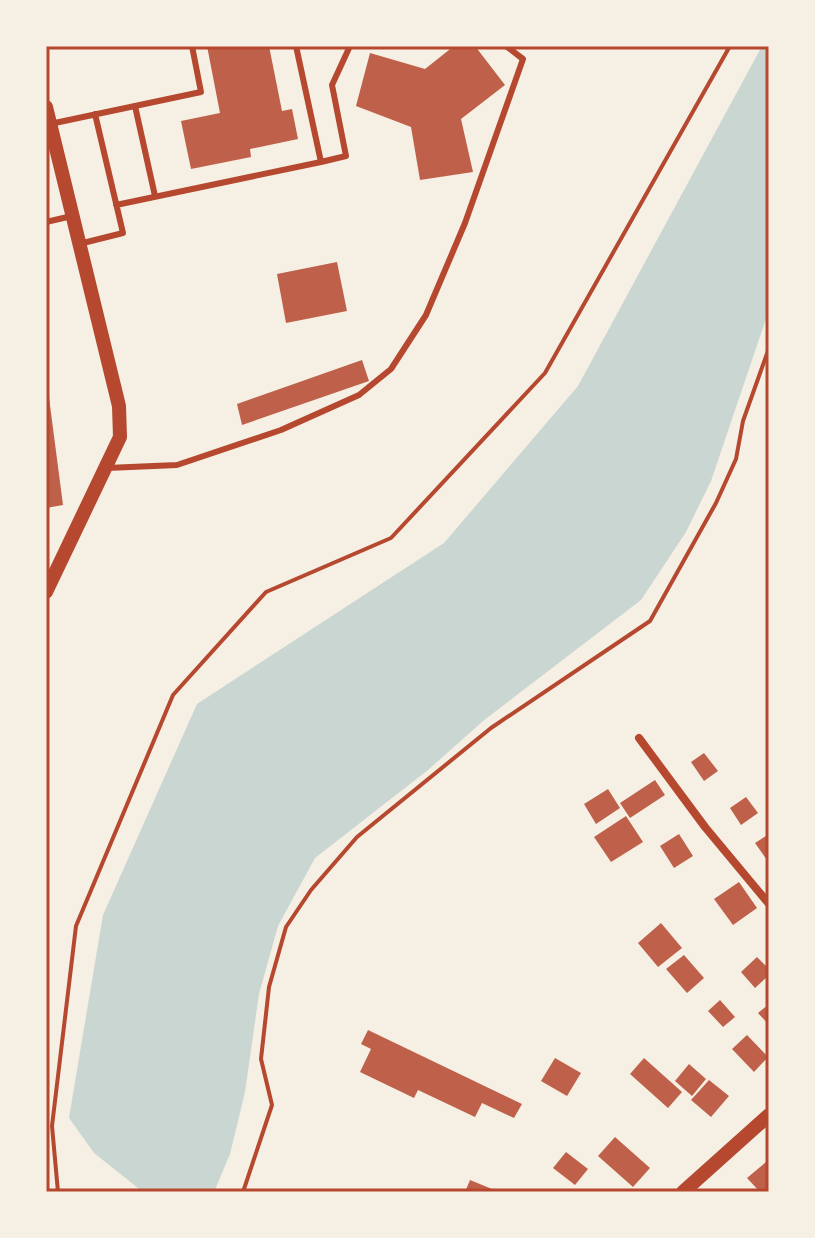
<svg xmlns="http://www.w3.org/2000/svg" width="815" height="1238" font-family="'Noto Sans',sans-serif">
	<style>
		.water { fill: #c9d6d2 }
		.building { fill: #bf614a }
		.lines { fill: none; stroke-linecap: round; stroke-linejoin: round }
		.path { stroke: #b5482f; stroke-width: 4 }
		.service { stroke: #b5482f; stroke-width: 6 }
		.minor { stroke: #b5482f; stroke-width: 8 }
		.tertiary { stroke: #b5482f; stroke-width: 14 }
		.neatline { fill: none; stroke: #b5482f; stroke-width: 3 }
	</style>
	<rect width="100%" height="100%" fill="#f6efe4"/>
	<path class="water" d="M762 46H769V310L711 481 686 532 641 600 483 721 428 770 315 858 278 926 259 994 245 1092 230 1154 214 1192H143L94 1153 69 1118 103 915 197 704 444 543 578 386Z"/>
	<path class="building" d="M207 46H269L282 111 292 109 298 139 250 149 251 157 191 169 181 121 220 113Z
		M454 46H475L505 85 461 119 473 172 420 180 411 127 356 106 370 53 425 69Z
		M337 262 347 311 286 323 277 274Z
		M362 360 369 381 242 425 237 404Z
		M48 390 63 505 46 508V391Z
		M704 753 718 771 704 781 691 762Z
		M655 780 665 795 630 818 620 803Z
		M608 789 620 808 596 824 584 804Z
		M746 797 758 813 741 825 730 808Z
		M626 816 643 842 611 862 594 837Z
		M679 834 693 856 674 868 660 846Z
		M769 834V863L755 843Z
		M739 882 757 908 733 925 714 899Z
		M661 923 682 948 658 967 638 943Z
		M684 955 704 978 687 993 666 969Z
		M757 957 769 969V975L755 988 741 972Z
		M720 1000 735 1017 723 1027 708 1011Z
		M769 1004V1025L758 1013Z
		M368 1030 522 1104 514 1118 482 1103 475 1117 418 1090 414 1098 360 1072 371 1049 361 1044Z
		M747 1035 768 1057 754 1072 732 1049Z
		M555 1058 581 1073 567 1096 541 1081Z
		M644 1058 682 1092 668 1108 630 1074Z
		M689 1064 706 1079 692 1096 675 1081Z
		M709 1080 729 1096 711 1117 691 1100Z
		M615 1137 650 1168 633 1187 598 1156Z
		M566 1152 588 1169 575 1185 553 1168Z
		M766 1162 769 1192H760L747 1178Z
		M470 1180 492 1189 491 1192H465Z"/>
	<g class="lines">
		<path class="path" d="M58 1192 52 1126 76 926 173 695 266 592 391 538 545 373 730 46
			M243 1192 272 1105 261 1059 269 987 286 927 311 890 357 837 491 728 650 621 716 503 736 459 743 421 769 348"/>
		<path class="service" d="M135 106 155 196
			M50 124 201 92 192 46
			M321 162 346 156 332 85 350 46
			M116 205 321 162 296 46
			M46 222 72 216
			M79 244 123 233 95 114
			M107 468 177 465 281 430 359 395 391 369 426 315 465 223 523 59 506 46"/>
		<path class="minor" d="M639 738 705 827 769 904"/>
		<path class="tertiary" d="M46 107 119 406 120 437 46 592
			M683 1192 769 1115"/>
	</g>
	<rect width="815" height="1238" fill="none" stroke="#f6efe4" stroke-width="96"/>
	<rect x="48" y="48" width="719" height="1142" class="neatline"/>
</svg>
